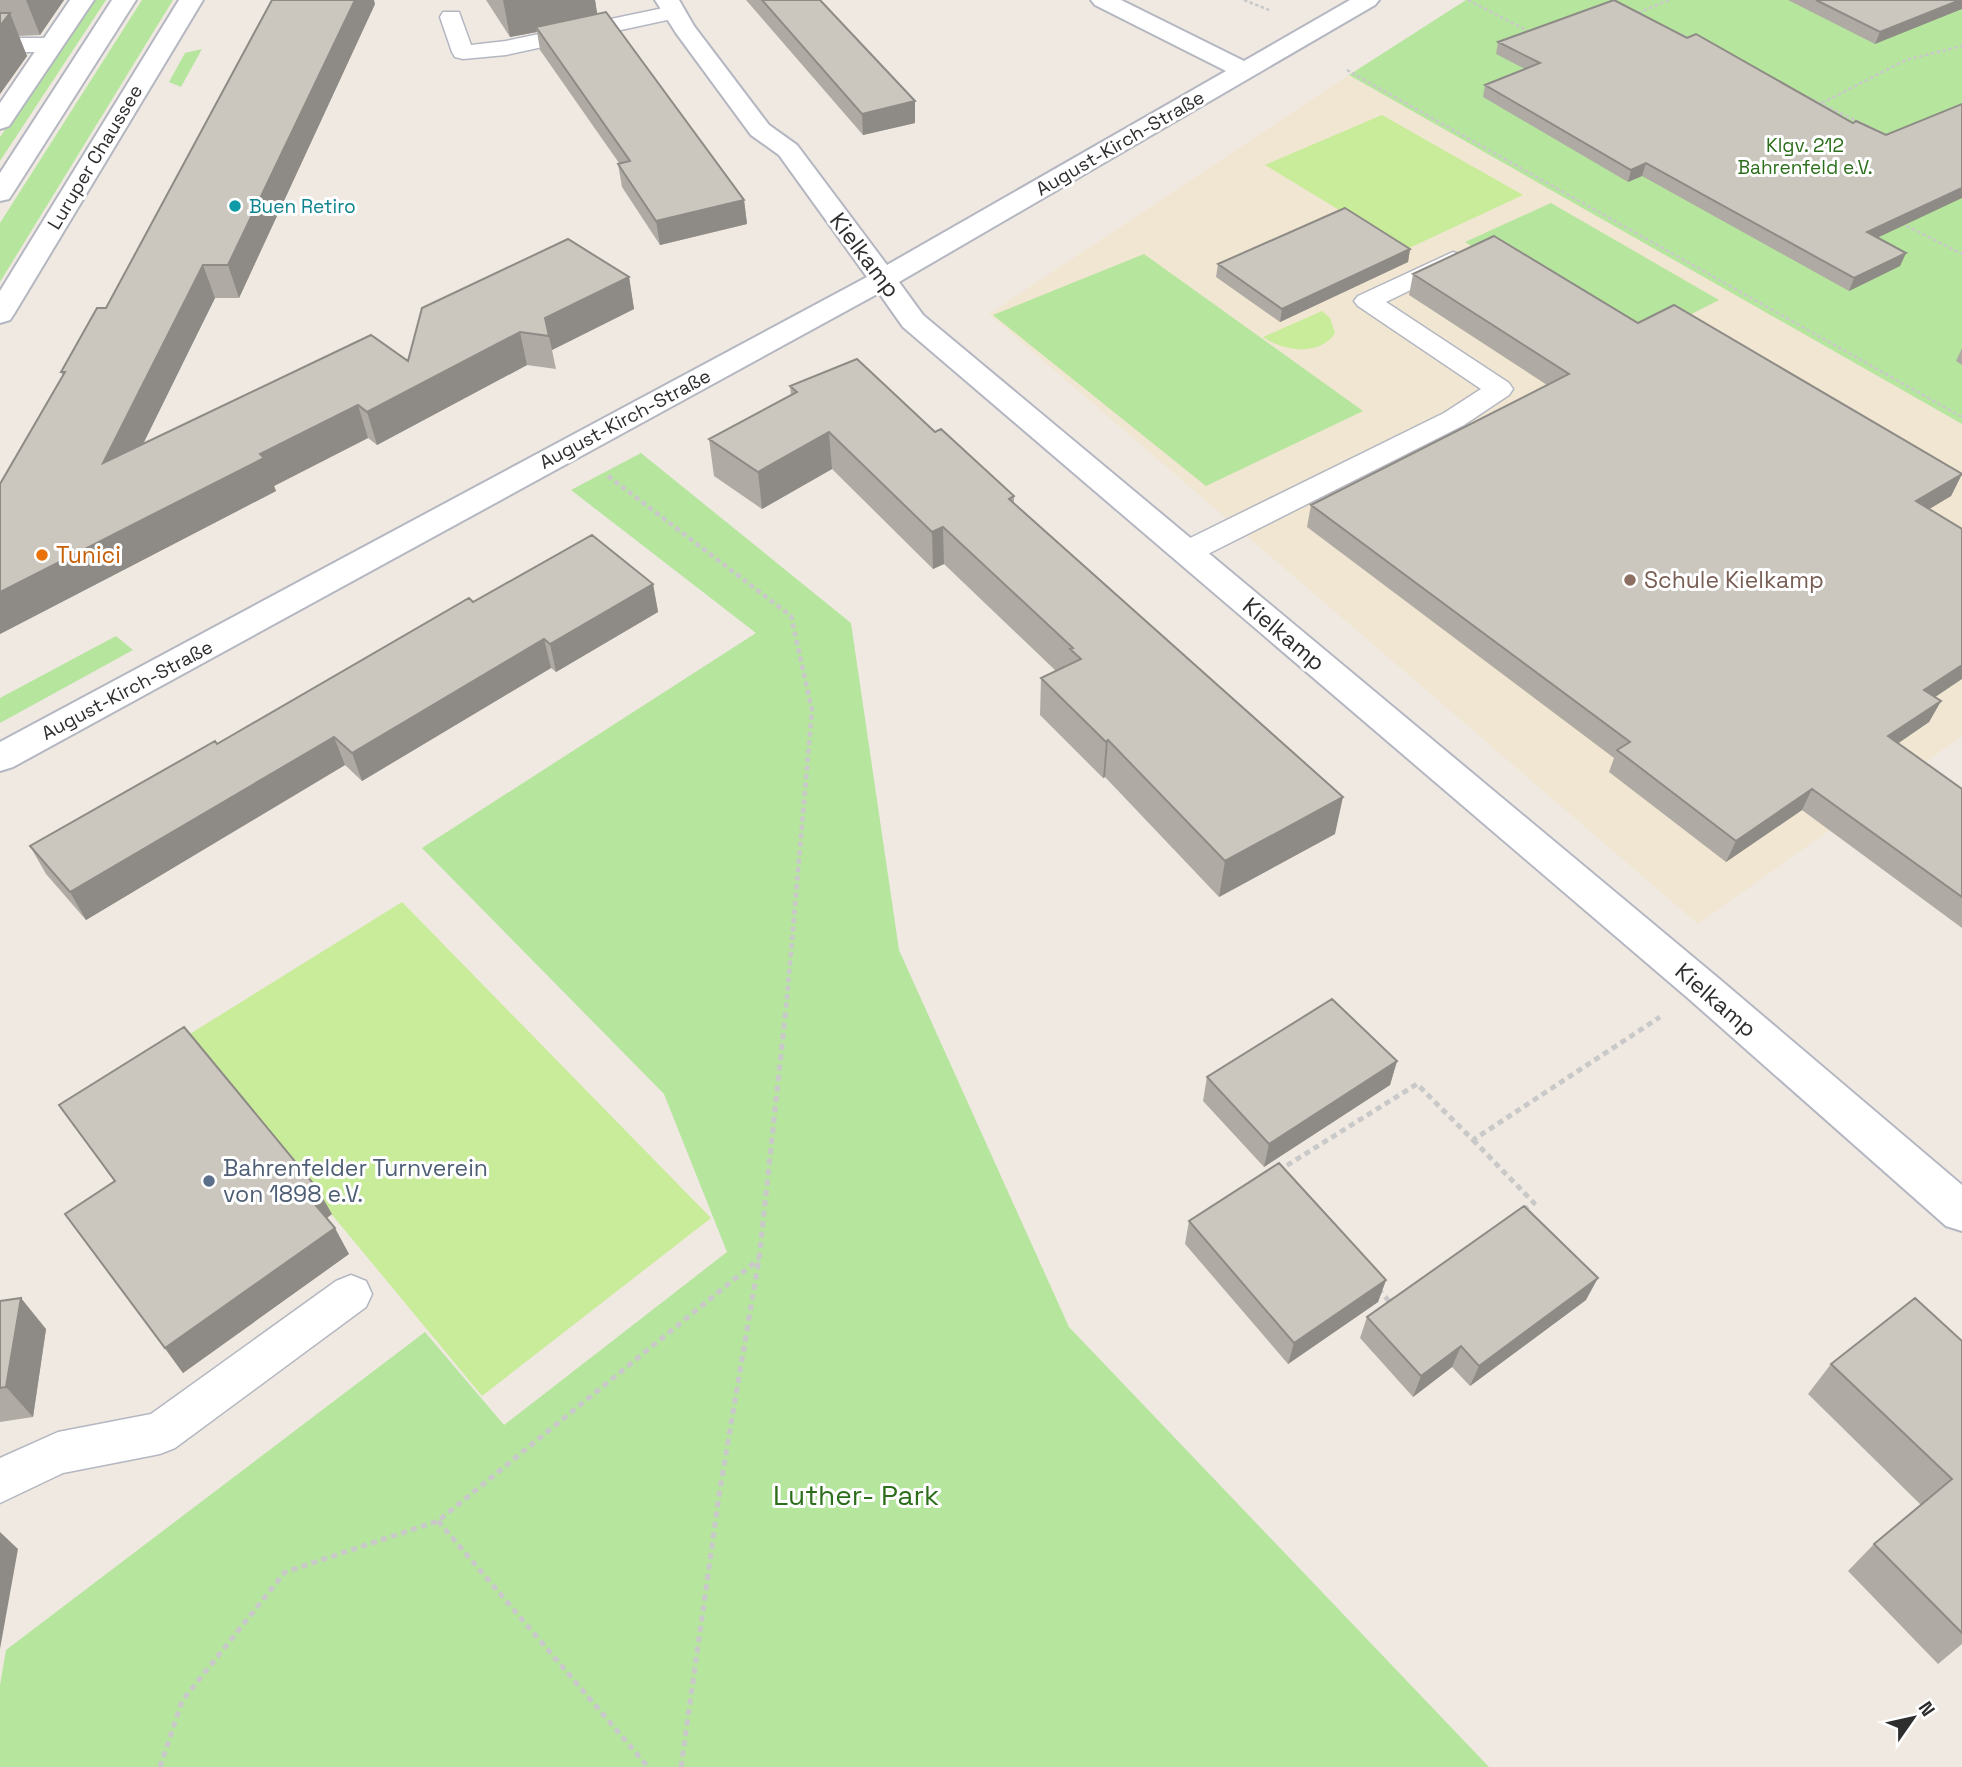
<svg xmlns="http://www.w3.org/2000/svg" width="1962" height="1767" font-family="'Space Grotesk',sans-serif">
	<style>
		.education { fill: #f0e6d1 }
		.green { fill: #b6e59e }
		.pitch { fill: #c9ec9a }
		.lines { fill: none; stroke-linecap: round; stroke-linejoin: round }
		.lane-casing { stroke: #b4b7c1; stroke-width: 3 }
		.street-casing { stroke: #b4b7c1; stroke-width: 4 }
		.secondary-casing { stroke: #b4b7c1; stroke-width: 4 }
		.path-far2 { stroke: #c9c9c9; stroke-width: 2.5; stroke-dasharray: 3.5 2.5; stroke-linecap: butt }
		.path-far1 { stroke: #c9c9c9; stroke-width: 4.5; stroke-dasharray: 5 3.5; stroke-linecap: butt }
		.path { stroke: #c9c9c9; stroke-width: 5; stroke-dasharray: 6 4.5; stroke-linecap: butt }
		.lane { fill: #fff; fill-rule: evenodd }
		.street { fill: #fff; fill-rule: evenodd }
		.secondary { fill: #fff; fill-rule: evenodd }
		.wall { fill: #afaba4 }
		.shaded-wall { fill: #8e8b86 }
		.building { fill: #cbc7bf; stroke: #8e8b86; stroke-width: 2 }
		.culture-dot { fill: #0f9aa8; stroke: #fff; stroke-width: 2.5 }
		.food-dot { fill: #e8710a; stroke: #fff; stroke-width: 2.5 }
		.education-dot { fill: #8d6e63; stroke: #fff; stroke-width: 2.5 }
		.service-dot { fill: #5c6f8a; stroke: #fff; stroke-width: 2.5 }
		.labels { text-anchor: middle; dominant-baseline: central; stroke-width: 6; stroke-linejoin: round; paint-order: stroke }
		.far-street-label { font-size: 19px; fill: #2e2e2e; stroke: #fff }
		.far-park-label { font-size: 19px; fill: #2c6e1b; stroke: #fff }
		.far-culture-label { font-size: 19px; fill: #0d838f; stroke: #fff; text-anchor: start }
		.street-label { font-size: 23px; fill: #2e2e2e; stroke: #fff }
		.food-label { font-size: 23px; fill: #c56008; stroke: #fff; text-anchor: start }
		.education-label { font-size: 23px; fill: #785e54; stroke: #fff; text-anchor: start }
		.service-label { font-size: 23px; fill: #4e5e75; stroke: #fff; text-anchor: start }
		.near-park-label { font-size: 28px; fill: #2c6e1b; stroke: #fff }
	</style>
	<rect width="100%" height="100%" fill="#efe9e1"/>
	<path class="education" d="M1349 75 1962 424V736L1698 924 989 314Z"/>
	<path class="green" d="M92 0H106L0 161V137Z
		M142 0H173L0 282V223Z
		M1466 0H1962V424L1349 75Z
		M202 49 181 87 169 82 185 53Z
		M1551 203 1719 300 1632 344 1465 242Z
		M1144 254 1363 411 1206 486 993 315Z
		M641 453 851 623 899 950 1069 1327 1489 1767H0V1685L6 1650 425 1332 504 1425 727 1252 664 1094 422 848 756 633 571 490Z
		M116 636 133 650 0 723V698Z"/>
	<path class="pitch" d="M1382 115 1523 195 1405 250 1265 165Z
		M1322 311 1330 318 1335 333C1320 357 1283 351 1263 337Z
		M402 902 711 1218 482 1396 185 1037Z"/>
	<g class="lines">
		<defs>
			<path id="lane" d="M673 6 681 7 684 12 681 17 506 55 463 59 455 57 452 52 440 17 443 12H459L471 45 506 41Z
				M0 38H51L59 40 62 45 59 50 51 52H0Z
				M1453 252 1462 255 1466 260 1462 265 1386 302 1509 383 1513 389 1509 395 1464 425 1198 559 1187 562 1176 559 1172 552 1176 545 1444 413 1481 389 1358 306 1354 301 1358 296Z
				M351 1275 366 1281 372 1294 366 1307 175 1448 160 1454 63 1473 0 1503V1458L58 1432 151 1414 336 1281Z"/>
			<path id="street" d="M70 0H94L9 126 0 129V103Z
				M655 0H679L694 26 769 125 797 145 887 265 1226 71 1095 5 1091 0H1121L1244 61 1350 0H1379L1375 5 899 282 923 315 1717 977 1962 1185V1231L1946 1226 1689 999 903 327 879 293 13 767 0 771V742L867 277 779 155 751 135 676 33Z"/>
			<path id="secondary" d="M112 0H136L13 193 9 199 0 201V173Z
				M179 0H203L14 314 10 320 0 323V291Z"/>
		</defs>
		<use href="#lane" class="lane-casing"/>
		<use href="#street" class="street-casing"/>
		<use href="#secondary" class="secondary-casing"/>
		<path class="path-far2" d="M1244 0 1269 10
			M1468 0 1532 33
			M1638 13 1669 0
			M1672 30 1692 40
			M1347 70 1962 417
			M1797 92 1890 137
			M1822 103 1906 60 1962 46
			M1901 223 1962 254"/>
		<path class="path-far1" d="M608 476 791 616 812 710 786 1009"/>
		<path class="path" d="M1473 1140 1534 1203 1522 1211
			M1278 1171 1417 1084 1473 1140 1660 1017
			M1378 1289 1390 1302 1394 1299
			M438 1521 648 1767
			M160 1767 182 1701 285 1572 438 1521 759 1259
			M681 1767 720 1489 759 1259 786 1008"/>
		<use href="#lane" class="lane"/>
		<use href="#street" class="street"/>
		<use href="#secondary" class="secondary"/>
	</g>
	<path class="wall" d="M0 0H64L40 35 18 36 27 56 0 94Z
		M486 0H595L597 14 744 200 747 224 660 245 622 187 618 164 619 163 540 50 537 32 510 37Z
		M746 0H820L915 101V123L863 135Z
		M1788 0H1962L1875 44Z
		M375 4 239 298H215L143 443 408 361 629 277 634 309 552 350 556 369 527 365 377 445 368 438 274 486 276 491 0 634V484L63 376 61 372 106 308Z
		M1498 42 1906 253 1900 266 1849 291 1642 176 1628 182 1483 97 1485 85 1525 69 1496 54Z
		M1410 249 1408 262 1280 322 1216 277 1218 264Z
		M1413 274 1638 323 1962 474 1951 496 1929 509 1935 697 1941 701 1929 722 1898 743 1962 789V928L1802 810 1726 862 1609 772 1614 758 1307 527 1311 505 1547 385 1409 295Z
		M1962 348V365L1956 361Z
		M790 386 935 432 1014 496V503L1335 834 1219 897 1105 777 1103 778 1040 715 1041 678 1056 671 944 564 933 569 832 469 762 509 714 476 709 439 791 395Z
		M653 584 658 612 556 672 551 668 362 781 345 765 86 920 46 874 30 846 217 744 473 602Z
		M1397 1061 1390 1085 1264 1167 1203 1101 1207 1077Z
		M59 1105 332 1214 327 1218 349 1254 183 1373 65 1214 114 1181Z
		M1189 1221 1386 1280 1378 1302 1288 1364 1185 1244Z
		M1586 1300 1470 1386 1452 1367 1413 1397 1360 1338 1367 1317Z
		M0 1301 46 1329 33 1417 0 1422Z
		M1962 1341V1644L1938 1664 1848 1571 1874 1544 1921 1505 1808 1394 1831 1364Z"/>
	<path class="shaded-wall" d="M26 0H64L40 35Z
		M350 0H374L375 4 239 298 228 265Z
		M503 0H595L598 19 536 27 537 32 510 37Z
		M1960 0H1962V9L1875 44 1880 32Z
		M10 13 27 56 0 94V26Z
		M915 101V123L863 135 862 114Z
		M1646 163 1642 176 1628 182 1631 170Z
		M1962 188V198L1862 245 1867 232Z
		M744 200 747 224 660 245 656 221Z
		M1410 249 1408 262 1280 322 1282 309Z
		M1906 253 1900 266 1849 291 1854 278Z
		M203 265 215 298 118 495 103 463Z
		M629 277 634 309 552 350 545 318Z
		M520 332 527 365 377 445 367 412Z
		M358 405 368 438 274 486 276 491 0 634V592L260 454Z
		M829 432 832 469 762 509 758 472Z
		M1962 474 1951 496 1906 523 1916 501Z
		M943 527 944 564 933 569 932 532Z
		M653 584 658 612 556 672 550 644Z
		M544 639 551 668 362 781 352 753Z
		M1962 665V679L1913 712 1924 690Z
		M1941 701 1929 722 1877 758 1888 736Z
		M334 737 345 765 86 920 70 892Z
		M1108 740 1105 777 1103 778 1106 742Z
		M1812 789 1802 810 1726 862 1736 841Z
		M1343 797 1335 834 1219 897 1225 861Z
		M1397 1061 1390 1085 1264 1167 1269 1144Z
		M317 1188 332 1214 321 1222 307 1195Z
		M335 1228 349 1254 183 1373 165 1348Z
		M1598 1278 1586 1300 1470 1386 1479 1366Z
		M1386 1280 1378 1302 1288 1364 1294 1343Z
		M21 1298 46 1329 33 1417 6 1387Z
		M1461 1346 1452 1367 1413 1397 1421 1376Z
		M0 1532 18 1549 0 1649Z"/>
	<path class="building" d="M272 0H355L228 265H203L103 463 371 335 408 361 422 308 568 239 629 277 545 318 549 336 520 332 367 412 358 405 260 454 264 458 0 592V484L65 372H61L97 308H106Z
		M762 0H820L915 101 862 114Z
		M1614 0 1687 38 1696 34 1853 123 1856 121 1886 135 1962 104V188L1867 232 1906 253 1854 278 1646 163 1631 170 1485 85 1540 63 1498 42Z
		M1816 0H1960L1880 32Z
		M606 12 744 200 656 221 618 164 630 161 536 27Z
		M0 13H10L0 26Z
		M1345 208 1410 249 1282 309 1218 264Z
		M1494 236 1638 323 1674 305 1962 474 1916 501 1962 529V665L1924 690 1941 701 1888 736 1962 789V897L1812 789 1736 841 1617 750 1630 742 1311 505 1569 374 1413 274Z
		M857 359 935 432 941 429 1014 496 1009 499 1343 797 1225 861 1108 740 1106 742 1041 678 1081 659 1070 649 1073 648 943 527 932 532 829 432 758 472 709 439 797 392 790 386Z
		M592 535 653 584 550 644 544 639 352 753 334 737 70 892 30 846 215 741 217 744 469 598 473 602Z
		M1332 999 1397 1061 1269 1144 1207 1077Z
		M184 1027 317 1188 307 1195 335 1228 165 1348 65 1214 115 1181 59 1105Z
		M1279 1163 1386 1280 1294 1343 1189 1221Z
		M1524 1206 1598 1278 1479 1366 1461 1346 1421 1376 1367 1317Z
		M21 1298 6 1387 0 1388V1301Z
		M1915 1298 1962 1341V1633L1874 1544 1952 1479 1831 1364Z"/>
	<circle class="culture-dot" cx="235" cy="206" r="7"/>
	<circle class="food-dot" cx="42" cy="555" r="7"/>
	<circle class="education-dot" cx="1630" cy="580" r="7"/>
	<circle class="service-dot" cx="209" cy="1181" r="7"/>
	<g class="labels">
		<g class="far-street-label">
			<text transform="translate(1120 143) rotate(-30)">August-Kirch-Straße</text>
			<text transform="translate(95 157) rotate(-59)">Luruper Chaussee</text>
			<text transform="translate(625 419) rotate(-28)">August-Kirch-Straße</text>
			<text transform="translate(127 690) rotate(-28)">August-Kirch-Straße</text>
		</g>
		<g class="far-park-label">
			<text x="1805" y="145">Klgv. 212<tspan x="1805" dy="22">Bahrenfeld e.V.</tspan></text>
		</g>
		<g class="far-culture-label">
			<text x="249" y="206">Buen Retiro</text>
		</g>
		<g class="street-label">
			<text transform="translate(865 255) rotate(53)">Kielkamp</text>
			<text transform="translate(1284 634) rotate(40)">Kielkamp</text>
			<text transform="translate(1716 1000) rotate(41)">Kielkamp</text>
		</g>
		<g class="food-label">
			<text x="56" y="555">Tunici</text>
		</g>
		<g class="education-label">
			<text x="1644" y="580">Schule Kielkamp</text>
		</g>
		<g class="service-label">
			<text x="223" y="1168">Bahrenfelder Turnverein<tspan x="223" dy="26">von 1898 e.V.</tspan></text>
		</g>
		<g class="near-park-label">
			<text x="856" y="1495">Luther- Park</text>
		</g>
	</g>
	<g transform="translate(1913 1718) rotate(56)" stroke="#ffffff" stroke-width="5" paint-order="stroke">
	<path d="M0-5L12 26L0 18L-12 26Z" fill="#2e2e2e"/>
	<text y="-10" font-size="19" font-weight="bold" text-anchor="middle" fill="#2e2e2e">N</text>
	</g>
</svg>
